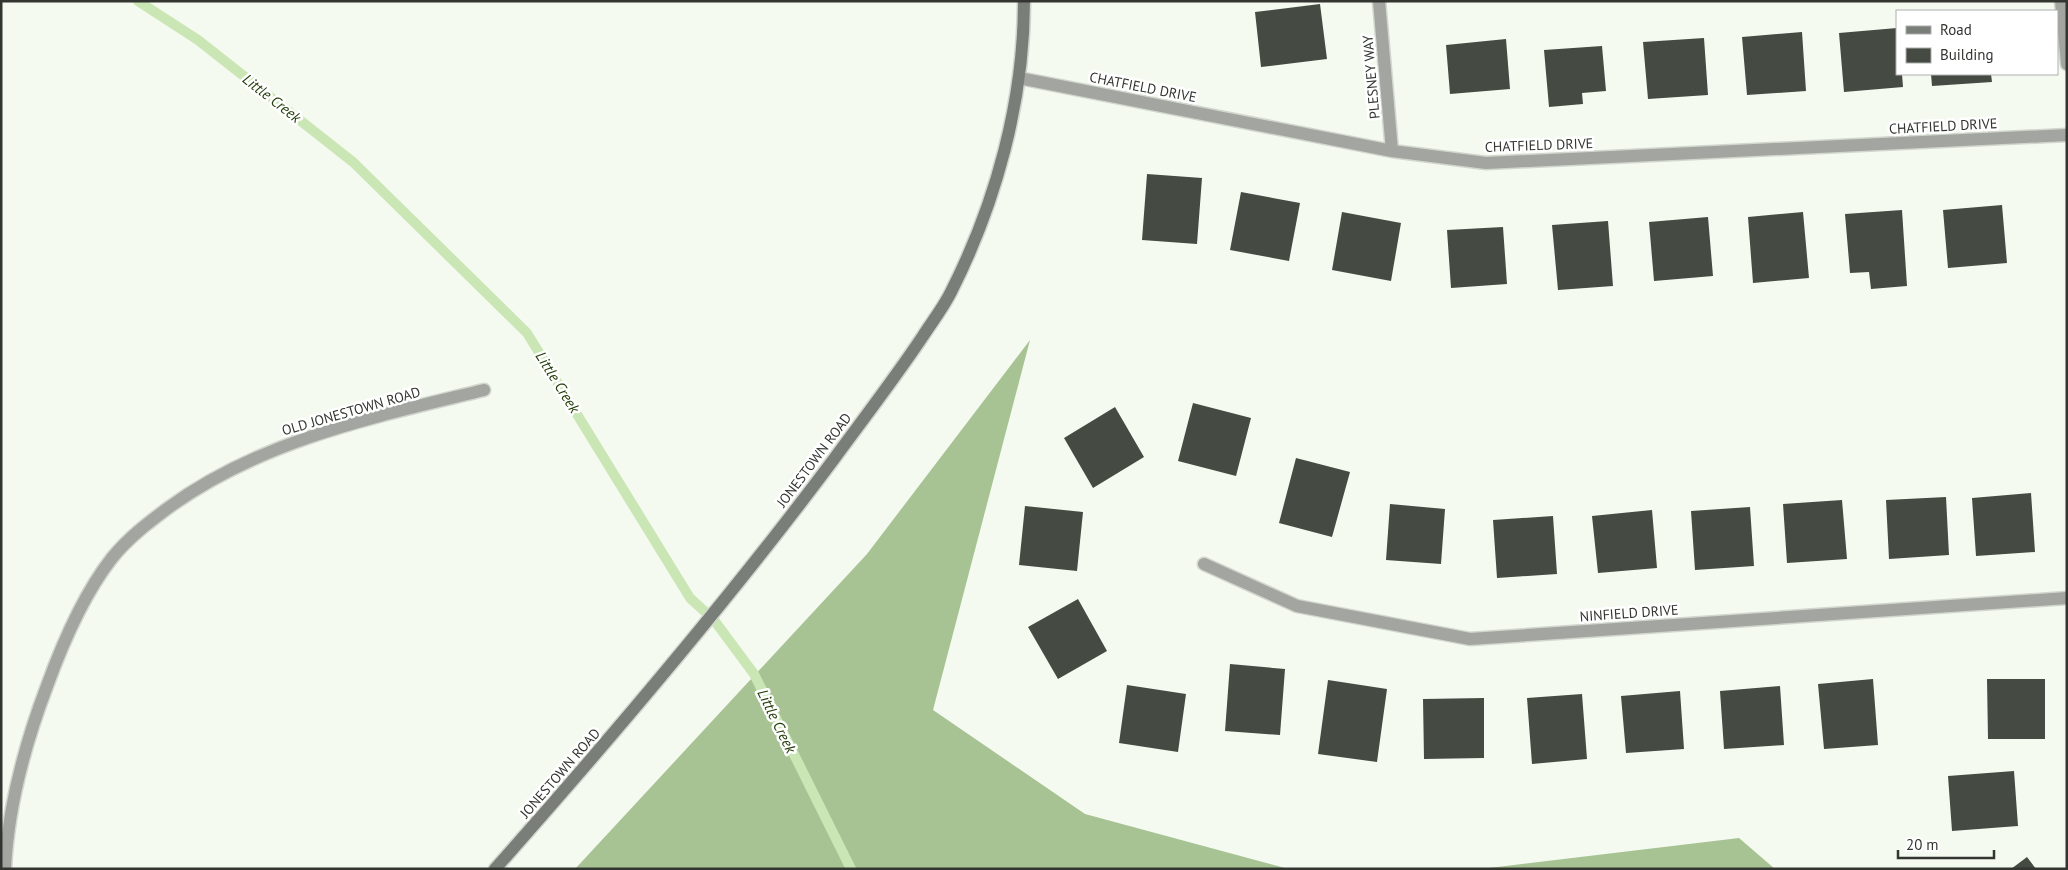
<svg xmlns="http://www.w3.org/2000/svg" width="2068" height="870" font-family="'PT Sans',sans-serif">
	<style>
		.forest { fill: #a7c393 }
		.lines { fill: none; stroke-linecap: round; stroke-linejoin: round }
		.stream { stroke: #cae6b5; stroke-width: 10 }
		.building { fill: #454a42 }
		.minor-casing { stroke: #d2d7ce; stroke-width: 15 }
		.secondary-casing { stroke: #d2d7ce; stroke-width: 15 }
		.minor { stroke: #a3a5a1; stroke-width: 12 }
		.secondary { stroke: #7a7e78; stroke-width: 12 }
		.labels { text-anchor: middle; dominant-baseline: central; stroke-width: 5; stroke-linejoin: round; paint-order: stroke }
		.street-label { font-size: 14px; fill: #333531; stroke: #fff }
		.water-label { font-size: 15px; font-style: italic; fill: #243e0a; stroke: #fff }
	</style>
	<rect width="100%" height="100%" fill="#f5faf1"/>
	<path class="forest" d="M1030 340 933 710 1085 814 1289 869H575L867 554Z
		M1739 838 1775 869H1481Z"/>
	<g class="lines">
		<path class="stream" d="M138 1 198 40 353 162 527 333 690 598 714 620 754 674 851 869"/>
	</g>
	<path class="building" d="M1320 4 1327 59 1261 67 1255 12Z
		M1897 28V74H1902L1903 87 1844 92 1839 33Z
		M1802 32 1806 91 1747 95 1742 37Z
		M1704 38 1708 95 1648 99 1643 42Z
		M1506 39 1510 89 1450 94 1446 45Z
		M1602 46 1606 91 1582 93 1583 104 1549 107 1544 50Z
		M1931 74H1991L1992 82 1932 86Z
		M1147 174 1202 178 1197 244 1142 240Z
		M1241 192 1300 203 1289 261 1230 250Z
		M2002 205 2007 263 1948 268 1943 210Z
		M1902 210 1907 286 1871 289 1869 272 1850 273 1845 214Z
		M1342 212 1401 223 1391 281 1332 270Z
		M1803 212 1809 278 1753 283 1748 217Z
		M1708 217 1713 276 1654 281 1649 222Z
		M1608 221 1613 286 1558 290 1552 225Z
		M1503 227 1507 284 1451 288 1447 230Z
		M1193 403 1251 418 1236 476 1178 461Z
		M1115 407 1144 457 1093 488 1064 438Z
		M1296 458 1350 472 1332 537 1279 523Z
		M2031 493 2035 552 1976 556 1972 498Z
		M1946 497 1949 555 1889 559 1886 500Z
		M1842 500 1847 559 1787 563 1783 504Z
		M1390 504 1445 509 1441 564 1386 560Z
		M1025 506 1083 512 1077 571 1019 565Z
		M1750 507 1754 566 1695 570 1691 511Z
		M1652 510 1657 568 1598 573 1592 516Z
		M1553 516 1557 574 1497 578 1493 520Z
		M1078 599 1107 651 1058 679 1028 627Z
		M1230 664 1285 669 1280 735 1225 731Z
		M1873 679 1878 745 1824 749 1818 684Z
		M1987 679H2045V739H1988Z
		M1328 680 1387 689 1377 762 1318 754Z
		M1127 685 1186 694 1178 752 1119 743Z
		M1780 686 1784 745 1724 749 1720 691Z
		M1680 691 1684 749 1626 753 1621 696Z
		M1582 694 1587 759 1532 764 1527 698Z
		M1484 698V758L1424 759 1423 699Z
		M2014 771 2018 826 1952 831 1948 776Z
		M2027 857 2036 869H2011Z"/>
	<g class="lines">
		<defs>
			<path id="minor" d="M1379 1 1392 151
				M2061 1 2067 64
				M1019 78 1392 151 1486 163 2067 135
				M1204 564 1297 606 1470 639 2067 598
				M5 869C8 806 25 744 47 686 63 642 83 595 112 558 128 538 148 523 168 508 261 440 374 417 484 390"/>
			<path id="secondary" d="M495 869C613 736 728 601 834 459 864 418 895 378 923 336 932 322 943 308 951 292 996 203 1024 101 1024 1"/>
		</defs>
		<use href="#minor" class="minor-casing"/>
		<use href="#secondary" class="secondary-casing"/>
		<use href="#minor" class="minor"/>
		<use href="#secondary" class="secondary"/>
	</g>
	<g class="labels">
		<g class="street-label">
			<text transform="translate(1371 77) rotate(-95)">PLESNEY WAY</text>
			<text transform="translate(1143 87) rotate(11)">CHATFIELD DRIVE</text>
			<text transform="translate(1943 126) rotate(-3)">CHATFIELD DRIVE</text>
			<text transform="translate(1539 145) rotate(-2)">CHATFIELD DRIVE</text>
			<text transform="translate(351 411) rotate(-16)">OLD JONESTOWN ROAD</text>
			<text transform="translate(814 460) rotate(-53)">JONESTOWN ROAD</text>
			<text transform="translate(1629 613) rotate(-4)">NINFIELD DRIVE</text>
			<text transform="translate(560 773) rotate(-49)">JONESTOWN ROAD</text>
		</g>
		<g class="water-label">
			<text transform="translate(272 98) rotate(38)">Little Creek</text>
			<text transform="translate(558 382) rotate(58)">Little Creek</text>
			<text transform="translate(777 721) rotate(64)">Little Creek</text>
		</g>
	</g>
	<rect width="2068" height="870" fill="none" stroke="#333531" stroke-width="5"/>
	<rect x="1896" y="10" width="162" height="65" fill="#ffffff" stroke="#adaead"/>
	<rect x="1906" y="26" width="25" height="8" fill="#7a7e78" stroke="#adaead"/>
	<text x="1940" y="35" font-size="15" fill="#333531">Road</text>
	<rect x="1906" y="48" width="25" height="15" fill="#454a42" stroke="#adaead"/>
	<text x="1940" y="60" font-size="15" fill="#333531">Building</text>
	<path d="M1898 850v8h96v-8" fill="none" stroke="#333531" stroke-width="2.5"/>
	<text x="1906" y="850" font-size="15" fill="#333531" stroke="#ffffff" stroke-width="4" paint-order="stroke">20 m</text>
</svg>
